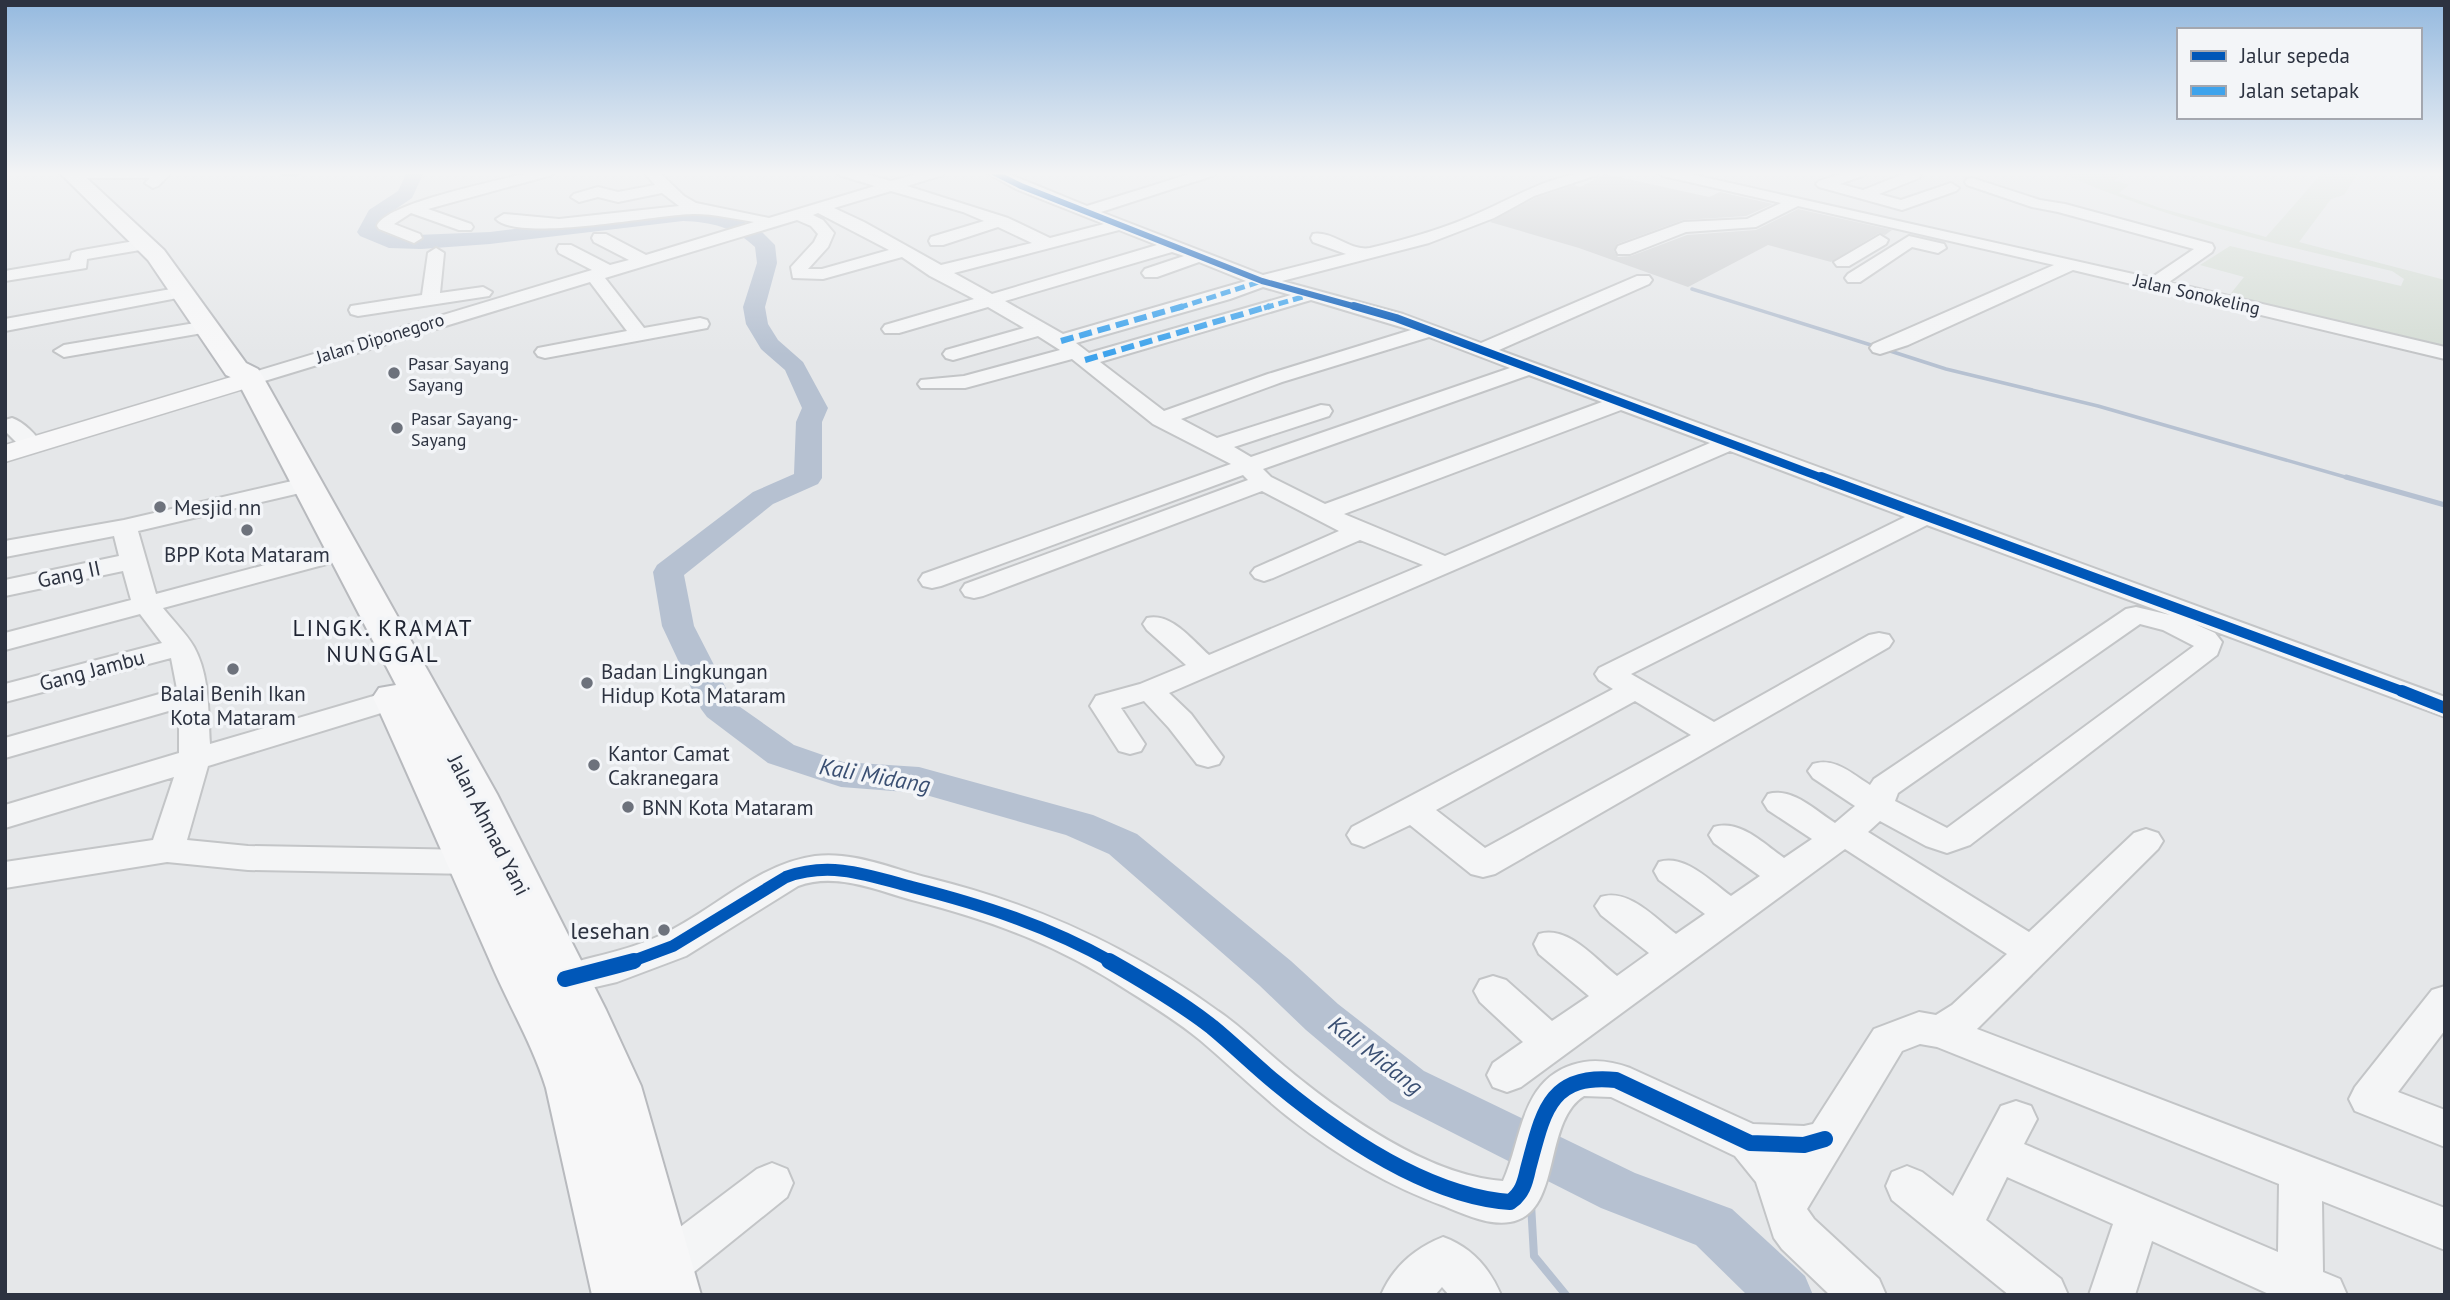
<svg xmlns="http://www.w3.org/2000/svg" width="2450" height="1300" font-family="'PT Sans',sans-serif">
	<style>
		.green { fill: #d5ddd5 }
		.lines { fill: none; stroke-linecap: round; stroke-linejoin: round }
		.stream-far2 { stroke: #b6c1d1; stroke-width: 3.5 }
		.stream-far1 { stroke: #b6c1d1; stroke-width: 5 }
		.stream { stroke: #b6c1d1; stroke-width: 8 }
		.river { fill: #b6c1d1; fill-rule: evenodd }
		.building { fill: #cdcfd1 }
		.minor-casing { stroke: #c3c5c7; stroke-width: 4 }
		.major-casing { stroke: #c2c4c6; stroke-width: 3 }
		.highway-casing { stroke: #b8babe; stroke-width: 4 }
		.minor { fill: #f4f5f6; fill-rule: evenodd }
		.major { fill: #f7f7f8; fill-rule: evenodd }
		.highway { fill: #f7f7f8; fill-rule: evenodd }
		.quiet-far1 { stroke: #3ea3ec; stroke-width: 5; stroke-dasharray: 10 5; stroke-linecap: butt }
		.quiet { stroke: #3ea3ec; stroke-width: 6; stroke-dasharray: 13 6; stroke-linecap: butt }
		.cycleway-far4-casing { stroke: #f3f5f8; stroke-width: 9 }
		.cycleway-far3-casing { stroke: #f3f5f8; stroke-width: 11 }
		.cycleway-far2-casing { stroke: #f3f5f8; stroke-width: 14 }
		.cycleway-far1-casing { stroke: #f3f5f8; stroke-width: 17 }
		.cycleway-casing { stroke: #f3f5f8; stroke-width: 20 }
		.cycleway-far4 { stroke: #0057b8; stroke-width: 6 }
		.cycleway-far3 { stroke: #0057b8; stroke-width: 8 }
		.cycleway-far2 { stroke: #0057b8; stroke-width: 10 }
		.cycleway-far1 { stroke: #0057b8; stroke-width: 12 }
		.cycleway { stroke: #0057b8; stroke-width: 16 }
		.poi-dot { fill: #6d727c; stroke: #f3f5f8; stroke-width: 2.5 }
		.labels { text-anchor: middle; dominant-baseline: central; stroke-width: 7; stroke-linejoin: round; paint-order: stroke }
		.far-street-label { font-size: 18px; fill: #2d3341; stroke: #f3f5f8 }
		.far-poi-label { font-size: 18px; fill: #2d3341; stroke: #f3f5f8; text-anchor: start }
		.poi-label { font-size: 21px; fill: #2d3341; stroke: #f3f5f8; text-anchor: start }
		.street-label { font-size: 21px; fill: #2d3341; stroke: #f3f5f8 }
		.neighbourhood-label { font-size: 23px; letter-spacing: 2px; fill: #1f2432; stroke: #f3f5f8 }
		.water-label { font-size: 23px; font-style: italic; fill: #3a4f72; stroke: #f3f5f8 }
		.near-poi-label { font-size: 24px; fill: #2d3341; stroke: #f3f5f8; text-anchor: end }
	</style>
	<rect width="100%" height="100%" fill="#e5e7e9"/>
	<path class="green" d="M2059 172H2129L2114 180 2129 185 2119 193 2160 208 2266 237 2323 172H2359L2344 195 2331 199 2299 242 2445 280V349L2228 297 2244 277 2200 265 2230 246 2401 286 2404 279 2392 271C2277 244 2168 221 2059 172Z"/>
	<g class="lines">
		<path class="stream-far2" d="M1692 289 1871 345
			M1887 350 1946 369 2098 406 2352 479"/>
		<path class="stream-far1" d="M2346 477 2445 505"/>
		<path class="stream" d="M1531 1204 1534 1256 1566 1295"/>
		<path class="river" d="M279 172H304L295 177 282 176Z
			M407 172H424L412 198 384 217 378 230 392 236 490 232 683 209 724 213 758 228 775 245 777 263 765 307 768 324 778 340 803 362 828 408 822 422V478L818 484 773 504 684 575 694 626 733 702 794 745 843 762 919 767 1093 815 1137 834 1291 961 1338 1004 1424 1071 1635 1173 1732 1209 1805 1276 1813 1295H1747L1696 1245 1601 1208 1390 1101 1306 1030 1259 985 1109 854 1066 835 919 793 841 787 768 763 707 717 701 709 662 626 653 572 657 565 753 492 794 474 796 422 802 408 785 370 761 349 746 324 743 307 757 263 755 247C734 227 711 222 683 221L490 244 421 249 389 248 360 236 357 232 369 210 398 191Z"/>
	</g>
	<path class="building" d="M1605 174 1709 197 1720 192 1773 204 1746 216 1683 220 1617 244 1614 251 1618 257 1631 256 1687 235 1756 230 1798 209 1892 230 1885 235 1879 233 1831 262 1768 245 1688 287 1579 248 1490 222 1535 198 1574 185 1580 187Z"/>
	<g class="lines">
		<defs>
			<path id="minor" d="M68 172H169L170 174 158 186 153 188 145 183 150 178C135 177 71 180 65 175Z
				M532 172H554L552 175 428 209 471 224 473 227 471 230H459L411 213 394 224 420 234 422 238 414 243 379 229 377 226C384 203 505 179 532 172Z
				M644 172H659L684 196 696 203 769 218 875 186 839 175 837 172H858L891 181 924 172H945L943 175 907 186 1008 218 1050 238 1104 224 1016 189 986 172H1004L1087 206 1196 172H1217L1215 175 1101 212 1263 275 1346 254 1313 242 1311 238 1313 234C1332 230 1351 252 1370 248 1408 239 1447 228 1483 211 1521 194 1556 172 1599 172L1597 175 1534 196 1494 218 1429 243 1282 281 1403 314 1481 343 1637 276H1649L1652 280 1649 284 1499 350 2445 697V717L2195 624 2215 633 2222 642 2217 655 1970 845 1947 853 1926 846 1880 821 1868 832 2029 932 2134 833 2146 829 2158 833 2163 841 2158 849 1977 1029 2445 1208V1250L2322 1201 2323 1272 2340 1279 2347 1295H2271L2152 1241 2135 1295H2089L2113 1224 2007 1177 1986 1220 2061 1279 2068 1295H2009L1892 1200 1886 1186 1892 1172 1907 1166 1922 1172 1953 1196 2001 1106 2016 1101 2031 1106 2037 1119 2024 1144 2278 1252 2279 1184 1937 1047 1920 1044 1902 1051 1807 1209 1814 1219 1879 1279 1886 1295H1830L1782 1249 1774 1238 1756 1182 1735 1156 1611 1097 1584 1096C1542 1122 1563 1213 1510 1222 1490 1226 1463 1214 1444 1206 1389 1186 1338 1156 1292 1120 1260 1095 1231 1066 1200 1040 1178 1022 1154 1007 1130 992 1058 945 994 921 912 900 875 890 836 872 798 886L686 956 617 982 565 994 552 989 546 979 552 969C587 957 625 952 659 936 711 913 756 864 815 856 853 851 893 869 929 878 1035 904 1130 947 1218 1011 1242 1027 1262 1048 1284 1066 1342 1114 1426 1175 1503 1181 1522 1140 1520 1082 1572 1065 1592 1058 1611 1061 1630 1068L1753 1124 1804 1126 1813 1124 1874 1029 1919 1012 1936 1015 1952 1005 2007 954 1845 849 1521 1087 1507 1092 1493 1087 1487 1075 1493 1063 1523 1042 1480 1002 1474 991 1480 980 1493 976 1506 980 1552 1021 1589 996 1539 954 1534 944 1539 934C1568 925 1595 959 1617 976L1649 953 1601 915 1595 906 1601 897C1628 888 1655 918 1676 934L1705 914 1659 880 1654 871 1659 862C1685 854 1710 881 1731 896L1760 876 1714 843 1709 835 1714 827C1740 819 1764 844 1784 858L1812 839 1768 810 1763 802 1768 794C1792 787 1815 810 1835 823L1855 806 1813 778 1808 771 1813 764C1835 757 1852 774 1870 785L1874 779 2126 609 2136 607 2170 615 1927 525 1631 674 1714 722 1869 635 1879 633 1889 635 1893 641 1889 647 1495 874 1483 877 1471 874 1410 825 1364 847 1352 843 1347 835 1352 827 1613 689 1599 680 1595 674 1599 668 1905 517 1730 451 1169 693 1191 714 1223 757 1219 764 1208 767 1197 764 1169 728 1144 701 1121 708 1145 744 1141 751 1130 754 1119 751 1090 706 1096 696 1140 684 1186 665 1147 630 1143 624 1147 618C1171 612 1192 640 1209 655L1423 565 1360 540 1273 578 1264 581 1255 578 1251 573 1255 568 1339 531 1262 491 983 596 974 598 965 596 961 590 965 584 1248 480 1243 475 941 586 932 588 923 586 919 580 923 574 1231 464 1153 424 1072 359 965 388H921L918 384 921 380 964 376 1060 350 1038 336 953 360 946 358 943 354 946 350 1024 328 988 307 899 333H885L882 329 885 325 974 299 930 276 902 257 823 279 793 278 791 267 814 242 818 234 811 226 797 220 605 278 644 328 700 318 707 320 709 324 707 328 545 358 538 356 535 352 538 348 627 331 590 282 258 383H244L241 379 244 375 592 270 559 253 557 249 559 245H571L610 265 629 260 594 242 592 238 594 234H606L646 255 754 222C735 219 714 214 695 214 658 214 519 243 496 219L504 214 559 219 679 206 662 193 618 202 598 197 579 202 571 197 574 194 598 187 618 192 655 185ZM891 191 963 212 984 221 931 237 929 241 931 245H943L998 227 1032 243 941 265 864 222 834 208ZM818 213 889 250 822 269H808L828 247 834 233 823 220 813 215ZM1119 230 1157 245 992 294 954 273ZM1172 252 1184 256 1145 269 1142 273 1145 277H1157L1199 262 1246 281 1063 334 1005 301ZM1263 287 1291 295 1089 353 1076 343 1230 299ZM1311 300 1411 330 1268 374 1164 411 1100 362ZM1429 337 1510 368 1251 457 1234 447 1329 416 1332 411 1329 406 1321 405 1217 438 1181 419 1282 382ZM1529 375 1602 402 1325 504 1271 477 1263 469ZM1621 410 1710 443 1445 556 1344 514ZM2140 624 2163 630 2194 646 1947 828 1895 801 1898 793ZM1635 701 1691 735 1485 848 1436 810Z
				M1656 172H1681L2151 278 2194 249 2058 212 2032 207 1967 185 1965 182 1967 179 1972 178 2040 200 2065 204 2212 244 2214 248 2212 252 2169 282 2445 347V359L2073 270 1908 345 1880 354 1873 352 1870 348 1873 344 2054 265 1798 206 1756 227 1686 232 1630 254H1618L1616 250 1618 246 1684 222 1747 219 1781 203 1663 176Z
				M1847 172H1867L1865 175 1840 184 1863 190 1909 172H1919L1921 175 1919 178 1879 194 1901 200 1951 183 1959 188 1956 191 1902 210 1819 187 1816 184 1819 181Z
				M1880 235 1888 240 1886 244 1849 266H1837L1834 262Z
				M1909 236 1944 244 1946 248 1938 253 1912 247 1860 282H1848L1845 278 1848 274Z
				M146 239 154 244 152 248 87 259 86 268 80 269 5 281V271L70 260 72 253 77 251Z
				M436 248 444 253 440 293 483 287 492 292 489 296 358 316 351 314 349 310 351 306 422 295 428 253Z
				M182 287 188 288 191 292 188 296 5 331V319Z
				M207 321 214 323 217 327 214 331 64 357 54 351 64 345Z
				M12 418C24 422 36 435 43 445L40 450H24L5 431V420Z
				M292 481 300 483 304 488 300 493 138 531 156 594 325 549 334 552 338 557 334 562 163 608C173 621 186 633 194 647 210 676 208 712 210 744L394 690 404 692 409 699 404 706 208 766 187 840 248 846 472 850 484 853 489 862 484 871 472 874 248 870 167 862 5 888V862L153 840 174 777 5 828V805L179 753V708L5 758V738L177 689 171 658 5 702V684L162 643 140 614 5 650V633L131 600 123 571 5 596V580L119 556 114 536 5 557V541L124 520Z
				M2445 986V1030L2398 1092 2445 1110V1147L2355 1111 2349 1099 2355 1087 2432 990Z
				M772 1163 787 1169 793 1183 787 1197 679 1284 663 1290 647 1284 640 1268 647 1252 757 1169Z
				M1443 1237C1471 1247 1489 1267 1501 1295H1449L1442 1287 1435 1295H1381C1393 1267 1415 1248 1443 1237Z"/>
			<path id="major" d="M251 371 260 374 264 379 260 384 5 462V445Z"/>
			<path id="highway" d="M59 172H80L164 250 246 363 258 369 262 375 497 794 606 1010 641 1086 701 1295H592L546 1088C532 1043 508 1004 490 961 451 873 413 785 373 697L379 688 396 685 237 380 226 375 148 260Z"/>
		</defs>
		<use href="#minor" class="minor-casing"/>
		<use href="#major" class="major-casing"/>
		<use href="#highway" class="highway-casing"/>
		<use href="#minor" class="minor"/>
		<use href="#major" class="major"/>
		<use href="#highway" class="highway"/>
		<path class="quiet-far1" d="M1178 308 1262 281
			M1264 308 1306 296"/>
		<path class="quiet" d="M1061 341 1184 306
			M1085 360 1270 306"/>
		<defs>
			<path id="cycleway-far4" d="M993 172 1021 186 1262 281 1360 308"/>
			<path id="cycleway-far3" d="M1354 306 1396 318 1825 479"/>
			<path id="cycleway-far2" d="M1821 477 2407 693"/>
			<path id="cycleway-far1" d="M2402 691 2445 708
				M630 962 673 946 786 877C830 861 868 875 912 887 983 905 1048 926 1112 962"/>
			<path id="cycleway" d="M1109 961C1144 981 1180 1002 1212 1027 1234 1045 1254 1065 1276 1083 1339 1135 1426 1196 1510 1202 1522 1194 1525 1183 1528 1169 1543 1114 1548 1073 1616 1080L1750 1143 1804 1145 1825 1139
				M565 979 634 961"/>
		</defs>
		<use href="#cycleway-far4" class="cycleway-far4-casing"/>
		<use href="#cycleway-far3" class="cycleway-far3-casing"/>
		<use href="#cycleway-far2" class="cycleway-far2-casing"/>
		<use href="#cycleway-far1" class="cycleway-far1-casing"/>
		<use href="#cycleway" class="cycleway-casing"/>
		<use href="#cycleway-far4" class="cycleway-far4"/>
		<use href="#cycleway-far3" class="cycleway-far3"/>
		<use href="#cycleway-far2" class="cycleway-far2"/>
		<use href="#cycleway-far1" class="cycleway-far1"/>
		<use href="#cycleway" class="cycleway"/>
	</g>
	<linearGradient id="sky" x2="0" y2="1"><stop stop-color="#94b9df"/><stop offset="0.49" stop-color="#f3f4f5"/><stop offset="1" stop-color="#f3f4f5" stop-opacity="0"/></linearGradient>
	<rect width="2450" height="354" fill="url(#sky)"/>
	<g class="poi-dot">
		<circle cx="394" cy="373" r="7"/>
		<circle cx="397" cy="428" r="7"/>
		<circle cx="160" cy="507" r="7"/>
		<circle cx="247" cy="530" r="7"/>
		<circle cx="233" cy="669" r="7"/>
		<circle cx="587" cy="683" r="7"/>
		<circle cx="594" cy="765" r="7"/>
		<circle cx="628" cy="807" r="7"/>
		<circle cx="664" cy="930" r="7"/>
	</g>
	<g class="labels">
		<g class="far-street-label">
			<text transform="translate(2197 294) rotate(13)">Jalan Sonokeling</text>
			<text transform="translate(380 338) rotate(-17)">Jalan Diponegoro</text>
		</g>
		<g class="far-poi-label">
			<text x="408" y="363">Pasar Sayang<tspan x="408" dy="21">Sayang</tspan></text>
			<text x="411" y="418">Pasar Sayang-<tspan x="411" dy="21">Sayang</tspan></text>
		</g>
		<g class="poi-label">
			<text x="174" y="507">Mesjid nn</text>
			<text x="247" y="554" text-anchor="middle">BPP Kota Mataram</text>
			<text x="601" y="671">Badan Lingkungan<tspan x="601" dy="24">Hidup Kota Mataram</tspan></text>
			<text x="233" y="693" text-anchor="middle">Balai Benih Ikan<tspan x="233" dy="24">Kota Mataram</tspan></text>
			<text x="608" y="753">Kantor Camat<tspan x="608" dy="24">Cakranegara</tspan></text>
			<text x="642" y="807">BNN Kota Mataram</text>
		</g>
		<g class="street-label">
			<text transform="translate(69 574) rotate(-12)">Gang II</text>
			<text transform="translate(92 670) rotate(-15)">Gang Jambu</text>
			<text transform="translate(489 825) rotate(63)">Jalan Ahmad Yani</text>
		</g>
		<g class="neighbourhood-label">
			<text x="383" y="627">LINGK. KRAMAT<tspan x="383" dy="26">NUNGGAL</tspan></text>
		</g>
		<g class="water-label">
			<text transform="translate(875 775) rotate(10)">Kali Midang</text>
			<text transform="translate(1376 1055) rotate(38)">Kali Midang</text>
		</g>
		<g class="near-poi-label">
			<text x="650" y="930">lesehan</text>
		</g>
	</g>
	<rect width="2450" height="1300" fill="none" stroke="#2d3341" stroke-width="14"/>
	<rect x="2177" y="28" width="245" height="91" fill="#f3f5f8" stroke="#a4a7af" stroke-width="2"/>
	<rect x="2191" y="51" width="35" height="10" fill="#0057b8" stroke="#a4a7af" stroke-width="2"/>
	<text x="2240" y="63" font-size="21" fill="#2d3341">Jalur sepeda</text>
	<rect x="2191" y="86" width="35" height="10" fill="#3ea3ec" stroke="#a4a7af" stroke-width="2"/>
	<text x="2240" y="98" font-size="21" fill="#2d3341">Jalan setapak</text>
</svg>
